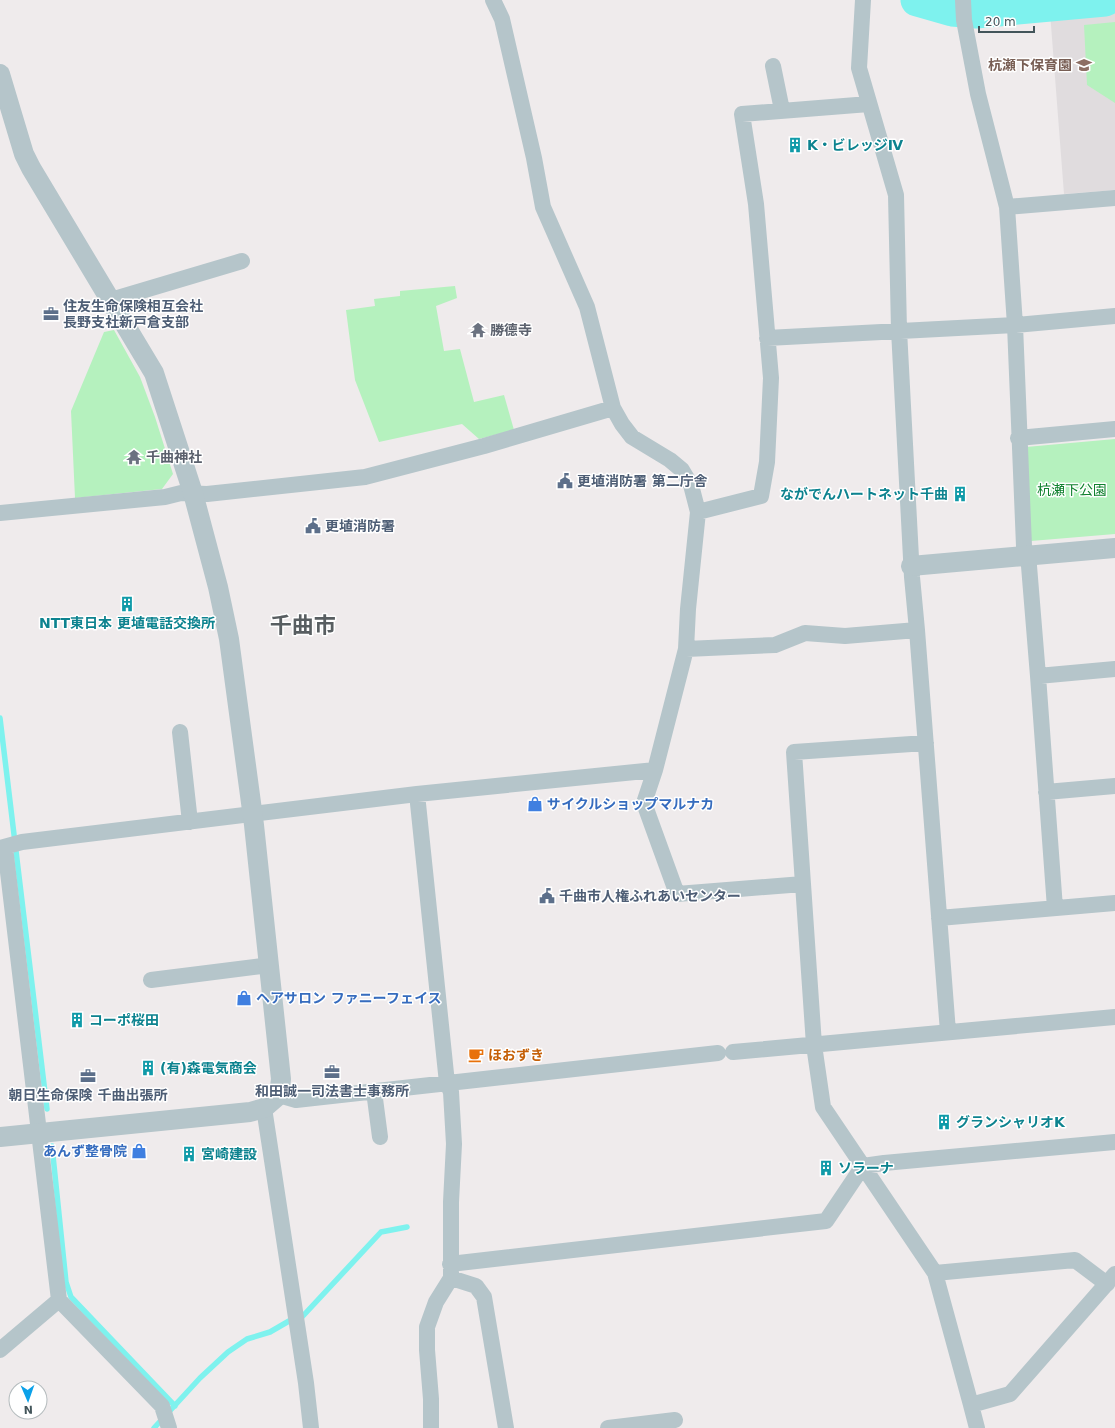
<svg xmlns="http://www.w3.org/2000/svg" width="1115" height="1428" font-family="'DejaVu Sans','Noto Sans JP',sans-serif">
	<style>
		.education { fill: #e0dcde }
		.green { fill: #b5f1be }
		.lines { fill: none; stroke-linecap: round; stroke-linejoin: round }
		.stream { stroke: #7ef2ee; stroke-width: 5.5 }
		.river { stroke: #7ef2ee; stroke-width: 33 }
		.minor { stroke: #b5c5ca; stroke-width: 16 }
		.tertiary { stroke: #b5c5ca; stroke-width: 20 }
		.labels { text-anchor: middle; dominant-baseline: central; stroke-width: 3; stroke-linejoin: round; paint-order: stroke }
		.education-label { font-size: 14px; font-weight: bold; fill: #785e54; stroke: #fff; text-anchor: end }
		.culture-label { font-size: 14px; font-weight: bold; fill: #0d838f; stroke: #fff; text-anchor: start }
		.service-label { font-size: 14px; font-weight: bold; fill: #4e5e75; stroke: #fff; text-anchor: start }
		.worship-label { font-size: 14px; font-weight: bold; fill: #5b616d; stroke: #fff; text-anchor: start }
		.park-label { font-size: 14px; fill: #0f802d; stroke: #fff }
		.shop-label { font-size: 14px; font-weight: bold; fill: #366cbe; stroke: #fff; text-anchor: start }
		.food-label { font-size: 14px; font-weight: bold; fill: #c56008; stroke: #fff; text-anchor: start }
		.town-label { font-size: 22px; font-weight: bold; fill: #585e61; stroke: #fff }
	</style>
	<rect width="100%" height="100%" fill="#efebec"/>
	<path class="education" d="M1115 7V190L1064 194 1050 12Z"/>
	<path class="green" d="M1115 22V103L1087 85 1084 25Z
		M455 286 457 298 436 306 444 351 460 349 474 402 504 395 514 430 479 439 462 424 379 442 355 380 346 310 375 306 374 299 400 296V291Z
		M114 330 140 377 155 417 173 474 162 489 75 498 71 411 104 332Z
		M1115 439V534L1031 541 1026 447Z"/>
	<g class="lines">
		<path class="stream" d="M0 718 47 1109
			M52 1146 66 1282 71 1297 175 1406
			M302 1317 381 1232 407 1227
			M154 1428 200 1378 228 1352 247 1339 270 1332 289 1321"/>
		<path class="river" d="M917 0 952 10 976 12 1105 0"/>
		<path class="minor" d="M963 0 964 20 978 94 1007 207 1015 325 1024 546 1029 566 1038 676 1055 908
			M773 66 782 110
			M1007 207 1115 198
			M111 300 242 261
			M767 338 1015 325 1115 316
			M1018 438 1115 429
			M698 512 761 496 767 462 771 378 756 204 742 114 869 104
			M0 513 165 497 181 493 207 494 365 477 484 446 613 408
			M917 630 948 1032
			M686 649 775 645 805 633 845 636 917 630 912 577 899 330 896 195 859 68 863 0
			M1038 676 1115 669
			M180 732 190 822
			M655 770 644 803 677 894 803 884 794 752 926 743
			M1046 792 1115 786
			M417 794 447 1083 451 1092 454 1144 451 1202V1278L436 1302 427 1327V1350L431 1399V1428
			M5 847 59 1300 162 1406 169 1428
			M0 848 22 842 417 794 655 770 686 649 688 609 698 512 691 485 682 470 670 460 632 437 622 424 613 408 587 307 543 207 534 158 502 19 493 0
			M803 884 814 1045 823 1107 935 1273 971 1405
			M939 918 1115 903
			M151 980 270 965
			M733 1052 1115 1017
			M374 1091 380 1137
			M279 1095 296 1100 718 1053
			M264 1108 306 1383 311 1428
			M450 1264 826 1221 863 1166 884 1163 1115 1142
			M935 1273 1075 1260 1107 1284
			M451 1278 476 1286 484 1297 506 1428
			M0 1350 59 1300
			M608 1428 675 1420
			M977 1428 971 1405 1010 1394 1115 1274"/>
		<path class="tertiary" d="M0 74 24 154 31 168 154 373 193 493 218 587 229 639 254 825 281 1079 279 1095 264 1108 250 1112 0 1137
			M911 566 1115 548"/>
	</g>
	<defs>
		<symbol id="school-bare" viewBox="-9 -9 18 18"><path d="M0-5L7-2L0 1L-7-2ZM-4 1L0 2.5L4 1V4Q0 6-4 4Z" fill="#8d6e63" stroke="#fff" stroke-width="2.5" paint-order="stroke"/></symbol>
		<symbol id="building-bare" viewBox="-9 -9 18 18"><path d="M-4-6H4V6H1V3H-1V6H-4ZM-2.5-4.3h1.7v1.8h-1.7ZM.8-4.3h1.7v1.8H.8ZM-2.5-1h1.7V.8h-1.7ZM.8-1h1.7V.8H.8Z" fill="#0f9aa8" stroke="#fff" stroke-width="2.5" paint-order="stroke"/></symbol>
		<symbol id="office-bare" viewBox="-9 -9 18 18"><path d="M-6-3h4V-5.5h4V-3h4V5H-6ZM-1-4.5V-3h2v-1.5ZM-6 0V1H6V0Z" fill="#5c6f8a" stroke="#fff" stroke-width="2.5" paint-order="stroke"/></symbol>
		<symbol id="temple-bare" viewBox="-9 -9 18 18"><path d="M0-6L5-2H3V0L6.5 2.5H4V6H1.5V3h-3V6H-4V2.5H-6.5L-3 0V-2H-5Z" fill="#6b7280" stroke="#fff" stroke-width="2.5" paint-order="stroke"/></symbol>
		<symbol id="civic-bare" viewBox="-9 -9 18 18"><path d="M-.6-6.5H3V-4.5H.6V-3L4-1V1h2V6H-6V1h2V-1L-.6-3ZM-1.2 2.5V6h2.4V2.5Z" fill="#5c6f8a" stroke="#fff" stroke-width="2.5" paint-order="stroke"/></symbol>
		<symbol id="shop-bare" viewBox="-9 -9 18 18"><path d="M-5-2.5h2.3a2.7 3.5 0 0 1 5.4 0H5L5.5 6h-11ZM-1.5-2.5h3a1.5 2.3 0 0 0-3 0Z" fill="#3f7fe0" stroke="#fff" stroke-width="2.5" paint-order="stroke"/></symbol>
		<symbol id="cafe-bare" viewBox="-9 -9 18 18"><path d="M-5.5-4.5H6V0H3Q3 3.5 0 3.5H-2.5Q-5.5 3.5-5.5 0ZM3-3.2v2h1.7v-2ZM-6 4.5H4V6H-6Z" fill="#e8710a" stroke="#fff" stroke-width="2.5" paint-order="stroke"/></symbol>
	</defs>
	<g fill-rule="evenodd">
		<use href="#school-bare" x="1073" y="54" width="22" height="22"/>
		<use href="#building-bare" x="784" y="134" width="22" height="22"/>
		<use href="#office-bare" x="40" y="303" width="22" height="22"/>
		<use href="#temple-bare" x="467" y="319" width="22" height="22"/>
		<use href="#temple-bare" x="123" y="446" width="22" height="22"/>
		<use href="#civic-bare" x="554" y="470" width="22" height="22"/>
		<use href="#building-bare" x="949" y="483" width="22" height="22"/>
		<use href="#civic-bare" x="302" y="515" width="22" height="22"/>
		<use href="#building-bare" x="116" y="593" width="22" height="22"/>
		<use href="#shop-bare" x="524" y="793" width="22" height="22"/>
		<use href="#civic-bare" x="536" y="885" width="22" height="22"/>
		<use href="#shop-bare" x="233" y="987" width="22" height="22"/>
		<use href="#building-bare" x="66" y="1009" width="22" height="22"/>
		<use href="#cafe-bare" x="465" y="1044" width="22" height="22"/>
		<use href="#building-bare" x="137" y="1057" width="22" height="22"/>
		<use href="#office-bare" x="321" y="1061" width="22" height="22"/>
		<use href="#office-bare" x="77" y="1065" width="22" height="22"/>
		<use href="#building-bare" x="933" y="1111" width="22" height="22"/>
		<use href="#shop-bare" x="128" y="1140" width="22" height="22"/>
		<use href="#building-bare" x="178" y="1143" width="22" height="22"/>
		<use href="#building-bare" x="815" y="1157" width="22" height="22"/>
	</g>
	<g class="labels">
		<g class="education-label">
			<text x="1072" y="65">杭瀬下保育園</text>
		</g>
		<g class="culture-label">
			<text x="807" y="145">K・ビレッジⅣ</text>
			<text x="948" y="494" text-anchor="end">ながでんハートネット千曲</text>
			<text x="127" y="623" text-anchor="middle">NTT東日本 更埴電話交換所</text>
			<text x="89" y="1020">コーポ桜田</text>
			<text x="160" y="1068">(有)森電気商会</text>
			<text x="956" y="1122">グランシャリオK</text>
			<text x="201" y="1154">宮崎建設</text>
			<text x="838" y="1168">ソラーナ</text>
		</g>
		<g class="service-label">
			<text x="63" y="306">住友生命保険相互会社<tspan x="63" dy="16">長野支社新戸倉支部</tspan></text>
			<text x="577" y="481">更埴消防署 第二庁舎</text>
			<text x="325" y="526">更埴消防署</text>
			<text x="559" y="896">千曲市人権ふれあいセンター</text>
			<text x="332" y="1091" text-anchor="middle">和田誠一司法書士事務所</text>
			<text x="88" y="1095" text-anchor="middle">朝日生命保険 千曲出張所</text>
		</g>
		<g class="worship-label">
			<text x="490" y="330">勝德寺</text>
			<text x="146" y="457">千曲神社</text>
		</g>
		<g class="park-label">
			<text x="1072" y="490">杭瀬下公園</text>
		</g>
		<g class="shop-label">
			<text x="547" y="804">サイクルショップマルナカ</text>
			<text x="256" y="998">ヘアサロン ファニーフェイス</text>
			<text x="127" y="1151" text-anchor="end">あんず整骨院</text>
		</g>
		<g class="food-label">
			<text x="488" y="1055">ほおずき</text>
		</g>
		<g class="town-label">
			<text x="303" y="625">千曲市</text>
		</g>
	</g>
	<g transform="translate(28 1400) rotate(178)"><circle r="19" fill="#ffffff" stroke="#b4bbbd"/>
	<path d="M0-3L7 15L0 10L-7 15Z" fill="#0ba1e9"/>
	<text y="-6" font-size="11" font-weight="bold" text-anchor="middle" fill="#43555a">N</text>
	</g>
	<path d="M979 26v6h55v-6" fill="none" stroke="#43555a" stroke-width="2"/>
	<text x="985" y="26" font-size="12" fill="#43555a" stroke="#ffffff" stroke-width="3" paint-order="stroke">20 m</text>
</svg>
